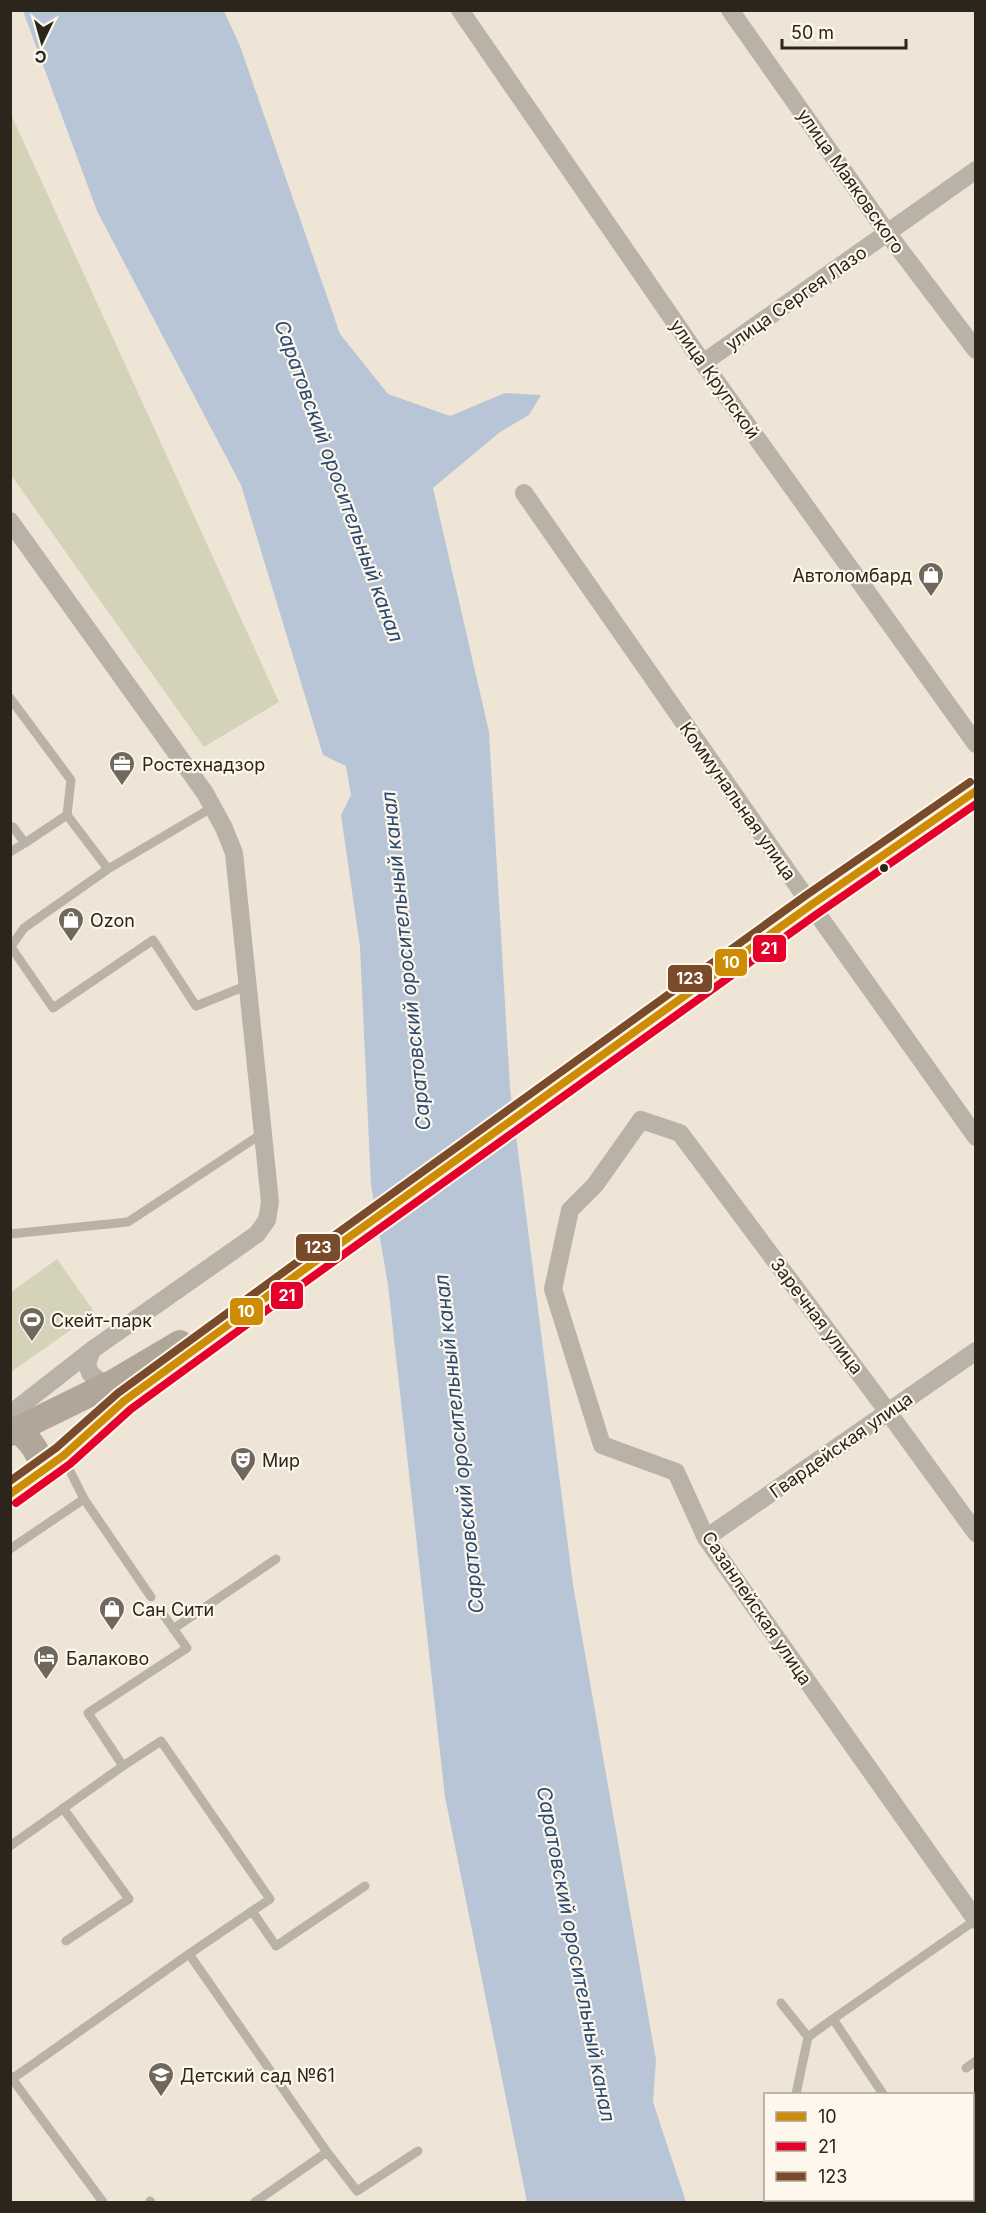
<svg xmlns="http://www.w3.org/2000/svg" width="986" height="2213" font-family="Inter,sans-serif">
	<style>
		.green { fill: #d4d3ba }
		.water { fill: #b7c5d6 }
		.lines { fill: none; stroke-linecap: round; stroke-linejoin: round }
		.lane { stroke: #bab2a6; stroke-width: 9 }
		.street { stroke: #bab2a6; stroke-width: 18 }
		.secondary { stroke: #b0a79a; stroke-width: 26 }
		.bus-1-casing { stroke: #fef7eb; stroke-width: 12 }
		.bus-2-casing { stroke: #fef7eb; stroke-width: 12 }
		.bus-3-casing { stroke: #fef7eb; stroke-width: 12 }
		.bus-1 { stroke: #ce8c05; stroke-width: 8 }
		.bus-2 { stroke: #e4002b; stroke-width: 8 }
		.bus-3 { stroke: #7a4b2a; stroke-width: 8 }
		.bus-dot { fill: #2c251b; stroke: #fef7eb; stroke-width: 2 }
		.labels { text-anchor: middle; dominant-baseline: central; stroke-width: 4.5; stroke-linejoin: round; paint-order: stroke }
		.street-label { font-size: 18px; fill: #2c251b; stroke: #fef7eb }
		.poi-label { font-size: 18px; fill: #2c251b; stroke: #fef7eb; text-anchor: start }
		.water-label { font-size: 20px; font-style: italic; fill: #294a74; stroke: #fef7eb }
		.line-badge { stroke: #fef7eb; stroke-width: 2 }
		.badge-label { font-size: 16px; text-anchor: middle; font-weight: bold; fill: #fff }
	</style>
	<rect width="100%" height="100%" fill="#eee5d6"/>
	<path class="green" d="M10 112 279 702 204 747 11 475Z
		M57 1259 95 1313 11 1372V1292Z"/>
	<path class="water" d="M23 11H224L240 46 340 334 388 394 450 416 505 393 541 395 529 415 500 432 433 488 489 732 510 1088 573 1585 656 2060 653 2102 686 2202H527L445 1797 395 1348 388 1285 371 1185 360 947 341 815 351 795 346 766 323 755 241 485 97 211Z"/>
	<g class="lines">
		<path class="lane" d="M10 698 71 780 67 815
			M13 827 25 843 67 815 108 869
			M10 852 25 843
			M11 947 53 1008 153 940 196 1006 248 985
			M10 948 24 928 108 869 213 807
			M10 1234 128 1222 263 1133
			M84 1499 151 1597
			M10 1549 84 1499 63 1457
			M173 1629 276 1559
			M123 1766 161 1741 270 1899 189 1954
			M63 1808 129 1899 66 1941
			M10 1846 123 1766 88 1713 187 1648 160 1610
			M252 1911 276 1946 365 1886
			M781 2003 808 2037 833 2019
			M966 2068 976 2061
			M10 2076 103 2202
			M12 2079 189 1954 327 2152 255 2202
			M796 2094 808 2037
			M883 2094 833 2019 974 1921
			M327 2152 357 2191 418 2151
			M972 2189 976 2187
			M150 2201 151 2202
			M955 2202 958 2200"/>
		<path class="street" d="M460 10 703 363 976 744
			M730 10 888 234 976 350
			M703 363 976 170
			M524 493 811 905 976 1137
			M10 521 205 793 224 828 234 853 270 1202 267 1220 257 1234 92 1350 10 1414
			M92 1350 87 1364 90 1373 99 1381 114 1382
			M976 1533 888 1412 680 1133 641 1120 595 1185 570 1210 553 1289 602 1445 676 1472 706 1538 976 1920
			M706 1538 976 1351"/>
		<path class="secondary" d="M16 1429C32 1441 38 1452 44 1470
			M10 1433 114 1382 180 1343
			M10 1494 63 1456 124 1401 302 1271 811 905 976 791"/>
		<defs>
			<path id="bus-1" d="M10 1494 63 1456 124 1401 302 1271 811 905 976 791"/>
			<path id="bus-2" d="M16 1503 70 1464 131 1409 308 1280 817 914 976 804"/>
			<path id="bus-3" d="M10 1481 56 1448 118 1393 296 1263 805 896 970 782"/>
		</defs>
		<use href="#bus-1" class="bus-1-casing"/>
		<use href="#bus-2" class="bus-2-casing"/>
		<use href="#bus-3" class="bus-3-casing"/>
		<use href="#bus-1" class="bus-1"/>
		<use href="#bus-2" class="bus-2"/>
		<use href="#bus-3" class="bus-3"/>
	</g>
	<defs>
		<symbol id="shop-pin" viewBox="-11 -11 22 30"><path d="M0 17L-7.5 6A9.5 9.5 0 1 1 7.5 6Z" fill="#70685c" stroke="#fef7eb"/><path d="M-5-2.5h2.3a2.7 3.5 0 0 1 5.4 0H5L5.5 6h-11ZM-1.5-2.5h3a1.5 2.3 0 0 0-3 0Z" fill="#fff"/></symbol>
		<symbol id="office-pin" viewBox="-11 -11 22 30"><path d="M0 17L-7.5 6A9.5 9.5 0 1 1 7.5 6Z" fill="#70685c" stroke="#fef7eb"/><path d="M-6-3h4V-5.5h4V-3h4V5H-6ZM-1-4.5V-3h2v-1.5ZM-6 0V1H6V0Z" fill="#fff"/></symbol>
		<symbol id="stadium-pin" viewBox="-11 -11 22 30"><path d="M0 17L-7.5 6A9.5 9.5 0 1 1 7.5 6Z" fill="#70685c" stroke="#fef7eb"/><path d="M0-5a6.5 5 0 1 0 0 10a6.5 5 0 1 0 0-10ZM-3.5-1.8h7v3.6h-7Z" fill="#fff"/></symbol>
		<symbol id="theatre-pin" viewBox="-11 -11 22 30"><path d="M0 17L-7.5 6A9.5 9.5 0 1 1 7.5 6Z" fill="#70685c" stroke="#fef7eb"/><path d="M-5-5.5Q0-4 5-5.5V0Q5 5 0 6Q-5 5-5 0ZM-3.3-2.5H-1v1.5H-3.3ZM1-2.5H3.3v1.5H1ZM-2.8 1Q0 5.5 2.8 1Z" fill="#fff"/></symbol>
		<symbol id="hotel-pin" viewBox="-11 -11 22 30"><path d="M0 17L-7.5 6A9.5 9.5 0 1 1 7.5 6Z" fill="#70685c" stroke="#fef7eb"/><path d="M-6-4.5h1.5V1H6V5H4.5V3h-9V5H-6ZM-4 0a1.8 1.8 0 1 1 3.6 0ZM.5 0V-2.5h3Q6-2.5 6 0Z" fill="#fff"/></symbol>
		<symbol id="school-pin" viewBox="-11 -11 22 30"><path d="M0 17L-7.5 6A9.5 9.5 0 1 1 7.5 6Z" fill="#70685c" stroke="#fef7eb"/><path d="M0-5L7-2L0 1L-7-2ZM-4 1L0 2.5L4 1V4Q0 6-4 4Z" fill="#fff"/></symbol>
	</defs>
	<g fill-rule="evenodd">
		<use href="#shop-pin" x="916" y="560" width="30" height="40"/>
		<use href="#office-pin" x="107" y="749" width="30" height="40"/>
		<use href="#shop-pin" x="56" y="905" width="30" height="40"/>
		<use href="#stadium-pin" x="17" y="1305" width="30" height="40"/>
		<use href="#theatre-pin" x="228" y="1445" width="30" height="40"/>
		<use href="#shop-pin" x="97" y="1594" width="30" height="40"/>
		<use href="#hotel-pin" x="31" y="1643" width="30" height="40"/>
		<use href="#school-pin" x="146" y="2060" width="30" height="40"/>
	</g>
	<circle class="bus-dot" cx="884" cy="868" r="5"/>
	<g class="labels">
		<g class="street-label">
			<text transform="translate(851 181) rotate(55)">улица Маяковского</text>
			<text transform="translate(796 298) rotate(-35)">улица Сергея Лазо</text>
			<text transform="translate(715 379) rotate(55)">улица Крупской</text>
			<text transform="translate(738 801) rotate(55)">Коммунальная улица</text>
			<text transform="translate(817 1316) rotate(53)">Заречная улица</text>
			<text transform="translate(841 1445) rotate(-35)">Гвардейская улица</text>
			<text transform="translate(757 1608) rotate(56)">Сазанлейская улица</text>
		</g>
		<g class="poi-label">
			<text x="912" y="575" text-anchor="end">Автоломбард</text>
			<text x="142" y="764">Ростехнадзор</text>
			<text x="90" y="920">Ozon</text>
			<text x="51" y="1320">Скейт-парк</text>
			<text x="262" y="1460">Мир</text>
			<text x="132" y="1609">Сан Сити</text>
			<text x="66" y="1658">Балаково</text>
			<text x="180" y="2075">Детский сад №61</text>
		</g>
		<g class="water-label">
			<text transform="translate(339 481) rotate(70)">Саратовский оросительный канал</text>
			<text transform="translate(406 961) rotate(-96)">Саратовский оросительный канал</text>
			<text transform="translate(459 1444) rotate(-96)">Саратовский оросительный канал</text>
			<text transform="translate(576 1954) rotate(79)">Саратовский оросительный канал</text>
		</g>
	</g>
	<g class="line-badge">
		<rect x="752" y="934" width="35" height="29" rx="6" fill="#e4002b"/>
		<rect x="714" y="948" width="34" height="29" rx="6" fill="#ce8c05"/>
		<rect x="667" y="964" width="46" height="29" rx="6" fill="#7a4b2a"/>
		<rect x="295" y="1233" width="46" height="29" rx="6" fill="#7a4b2a"/>
		<rect x="270" y="1281" width="34" height="29" rx="6" fill="#e4002b"/>
		<rect x="229" y="1297" width="35" height="29" rx="6" fill="#ce8c05"/>
	</g>
	<g class="badge-label">
		<text x="769" y="954">21</text>
		<text x="731" y="968">10</text>
		<text x="690" y="984">123</text>
		<text x="318" y="1253">123</text>
		<text x="287" y="1301">21</text>
		<text x="246" y="1317">10</text>
	</g>
	<rect width="986" height="2213" fill="none" stroke="#2c251b" stroke-width="24"/>
	<rect x="764" y="2093" width="210" height="108" fill="#fef7eb" stroke="#aaa398" stroke-width="1.5"/>
	<rect x="776" y="2112" width="30" height="9" fill="#ce8c05" stroke="#aaa398" stroke-width="1.5"/>
	<text x="818" y="2123" font-size="18" fill="#2c251b">10</text>
	<rect x="776" y="2142" width="30" height="9" fill="#e4002b" stroke="#aaa398" stroke-width="1.5"/>
	<text x="818" y="2153" font-size="18" fill="#2c251b">21</text>
	<rect x="776" y="2172" width="30" height="9" fill="#7a4b2a" stroke="#aaa398" stroke-width="1.5"/>
	<text x="818" y="2183" font-size="18" fill="#2c251b">123</text>
	<g transform="translate(42 42) rotate(185)" stroke="#fef7eb" stroke-width="4.5" paint-order="stroke">
	<path d="M0-4.5L10 22L0 15L-10 22Z" fill="#2c251b"/>
	<text y="-9" font-size="16" font-weight="bold" text-anchor="middle" fill="#2c251b">С</text>
	</g>
	<path d="M782 39v9h124v-9" fill="none" stroke="#2c251b" stroke-width="3"/>
	<text x="791" y="39" font-size="18" fill="#2c251b" stroke="#fef7eb" stroke-width="4.5" paint-order="stroke">50 m</text>
</svg>
